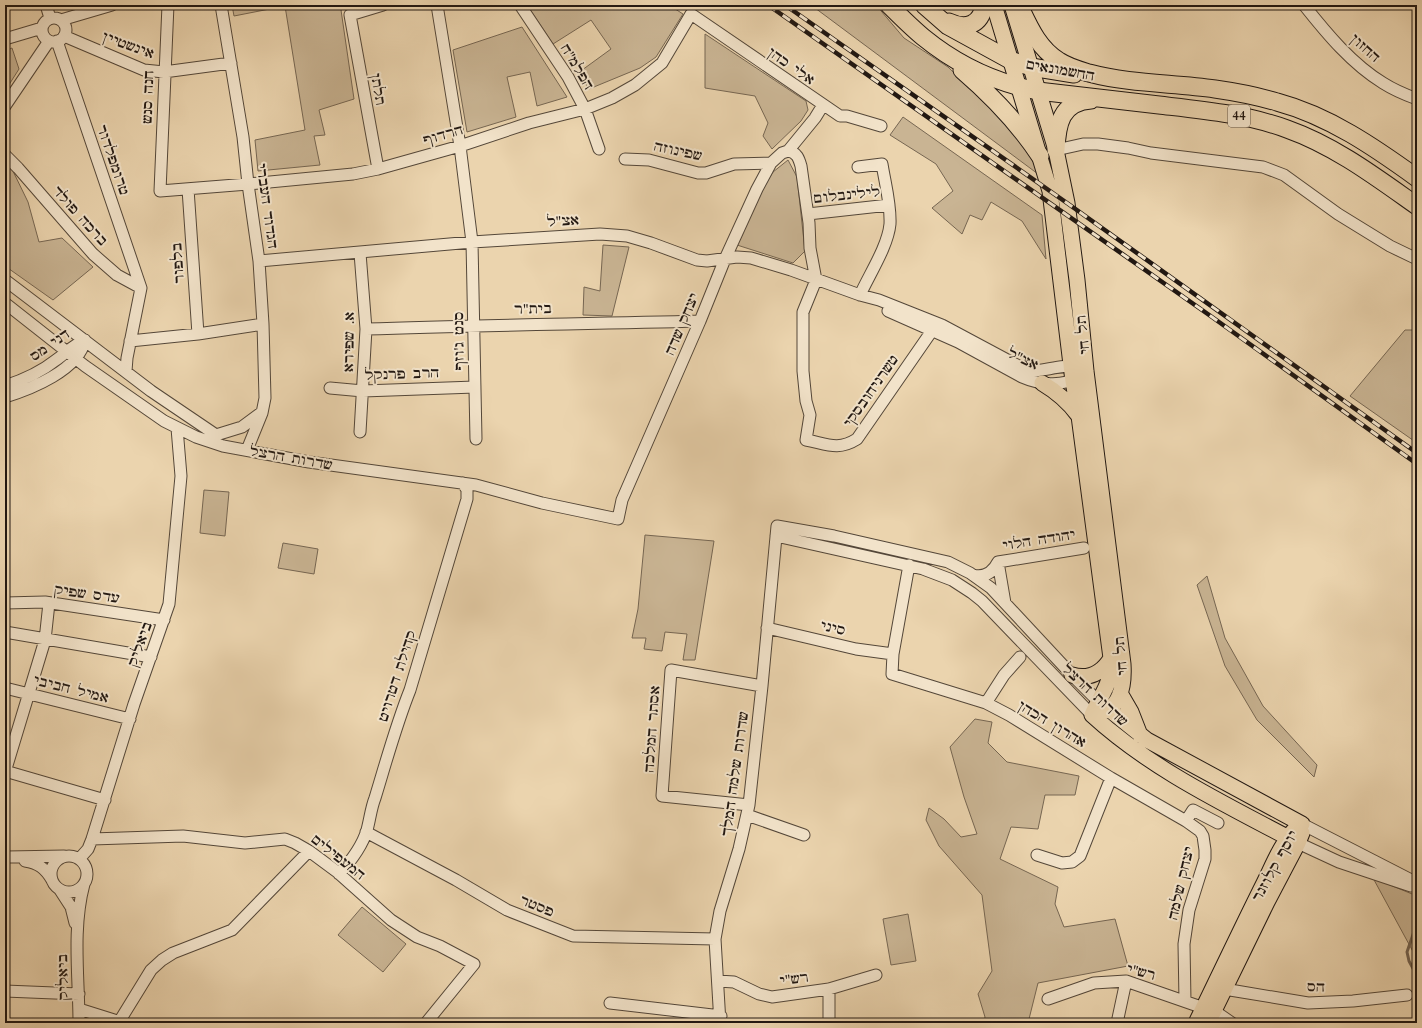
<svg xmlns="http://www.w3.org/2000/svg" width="1422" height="1028" font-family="Cardo,'Frank Ruhl Libre',serif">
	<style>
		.green { fill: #c9b493; stroke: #766652 }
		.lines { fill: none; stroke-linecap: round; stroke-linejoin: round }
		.stream { stroke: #726250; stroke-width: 3 }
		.minor-casing { stroke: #544739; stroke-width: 13 }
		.major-casing { stroke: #221812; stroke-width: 17 }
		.highway-casing { stroke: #221812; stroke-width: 19 }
		.minor { stroke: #f2e3ca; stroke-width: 11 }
		.major { stroke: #ebd4ae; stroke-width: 15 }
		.highway { stroke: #ebd4ae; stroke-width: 17 }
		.rail-casing { stroke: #221812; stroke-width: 4.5 }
		.rail { stroke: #f2e3ca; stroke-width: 3; stroke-dasharray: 9; stroke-linecap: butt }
		.labels { text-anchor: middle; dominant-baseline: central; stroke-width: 4; stroke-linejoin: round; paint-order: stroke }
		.shield { fill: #f2e3ca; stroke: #605549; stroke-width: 1 }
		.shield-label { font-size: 13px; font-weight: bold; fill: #221812 }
		.street-label { font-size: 14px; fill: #221812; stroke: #f2e3ca }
	</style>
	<rect width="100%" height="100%" fill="#ebd4ae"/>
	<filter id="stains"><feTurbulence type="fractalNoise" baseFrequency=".005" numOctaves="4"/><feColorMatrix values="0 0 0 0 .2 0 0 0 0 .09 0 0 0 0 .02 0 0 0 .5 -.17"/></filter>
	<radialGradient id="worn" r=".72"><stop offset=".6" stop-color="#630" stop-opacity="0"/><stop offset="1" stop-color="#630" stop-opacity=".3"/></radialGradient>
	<path class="green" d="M232 5H354L341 10 354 99 319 110 325 135 314 136 320 165 258 171 255 140 305 130 285 6 234 16Z
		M527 5H669L683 14 656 57 640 68 589 89 578 73 611 49 591 20 553 44Z
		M811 5H876L904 38 948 67 999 116 1032 157 1038 174Z
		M522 27 567 97 537 106 530 72 507 77 516 117 467 132 453 50Z
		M705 34 806 101 808 110 801 121 772 149 763 136 768 123 755 96 705 88Z
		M12 48 19 69 5 91V51Z
		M903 117 1042 215 1046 259 1022 221 991 202 982 220 970 215 962 234 932 208 953 191 936 164 890 135Z
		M788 160 797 177 805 251 793 263 737 245 758 196 773 172Z
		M5 165H10L28 202 39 242 62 238 93 267 53 300 5 266Z
		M603 245 629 247 612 316 583 315 584 287 600 291Z
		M1405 330H1417V443L1350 396Z
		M204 490 229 492 225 536 200 533Z
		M645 535 714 541 695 660H683L687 634 665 632 662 651 644 649 646 638H632L638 609Z
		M283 543 318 549 314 574 278 568Z
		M1207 576 1225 638 1263 706 1317 765 1314 777 1257 720 1225 666 1197 585Z
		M975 719 992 722 988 743 1007 762 1079 776 1075 795H1045L1038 829 1011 827 1000 859 1058 887 1055 904 1064 927 1115 919 1128 966 1038 983 1028 1023H984L985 1017 978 994 992 971 982 895 939 846 926 820 929 808 944 819 961 837 977 834 964 797 950 747Z
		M1373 878 1417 896V959Z
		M362 907 406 944 383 972 338 935Z
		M908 914 916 961 891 965 883 919Z"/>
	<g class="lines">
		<path class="stream" d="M1417 923 1407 952 1409 961 1417 976"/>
		<defs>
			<path id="minor" d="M46 5 50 18
				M168 5 160 191 248 184 353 174 378 169 460 146 529 123 585 109 612 98 635 85 662 63 691 14 840 116H847L881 126
				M221 5 243 137 248 184 259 261 263 324 265 398 262 413 247 450
				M437 5 460 146 472 242 476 439
				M520 5 568 77 585 109 599 149
				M1304 5C1327 34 1352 64 1383 83 1394 90 1406 95 1417 99
				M42 30a12 12 0 1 1 24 0a12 12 0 1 1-24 0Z
				M61 20 112 5
				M64 36 144 70 164 72 231 63
				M5 39 42 28
				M57 41 141 288 127 358 126 371
				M5 106 49 41
				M1056 150 1083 144H1098L1128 148 1151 153 1263 167 1284 175 1338 214 1390 246 1417 259
				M788 151C797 152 799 159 801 166L809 223 810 248 816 280
				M5 155 18 168 93 254 117 275 141 288
				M625 159 649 160 698 173H706L734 164 771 163
				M858 167 882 164C885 183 891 204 890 224 888 246 869 275 860 295
				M378 169 350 15 383 5
				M188 189 198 334
				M808 214 889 205
				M360 253 366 329 360 432
				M259 261 472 242 600 234 627 236 651 243 697 260 707 261 737 257 751 258 791 270 860 295 879 300 942 325 1028 371C1045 372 1062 363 1078 368
				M5 280 151 391 216 435 242 427 261 413
				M816 280 803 312V371L806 401 810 415 806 440C827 444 838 451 857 439L929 335 933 330 942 325
				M5 303 85 366 164 421 196 437 223 446 309 462 476 485 542 503 618 519 622 500 700 321 725 259 757 189 771 163 782 153 788 151 815 118 823 105
				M888 311 958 342 1022 377C1038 384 1063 388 1078 376
				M366 329C477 325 589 324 700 321
				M130 341 198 334 263 324
				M5 386C23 380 41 372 56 360 66 353 73 345 85 340
				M330 388 363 391 475 387
				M5 397C31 389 79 370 85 340
				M776 536 923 569 952 580 972 593 982 601 1092 715
				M998 562 1084 548
				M998 562 1005 603
				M909 565 893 654 892 674 986 703 1009 715 1111 778 1186 821 1200 831 1203 836 1205 850V859L1189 910 1184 944 1185 1001
				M973 575C985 578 993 572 998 562
				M5 603 45 602 164 620
				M767 628 856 649 893 654
				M5 632 151 657
				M5 688 130 719
				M986 703 1004 675 1020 657
				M5 771 105 800
				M5 772 45 640 49 603
				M749 805 662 796 671 670 762 686
				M747 815 804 835
				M1186 821 1193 810 1218 823
				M1302 824 1417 883
				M366 832 456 880 507 910 573 936 715 939
				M92 839 183 836 245 843 285 839 295 843 309 851 336 871 391 920 417 937 440 946 474 964 426 1023
				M1298 843 1339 862 1411 886
				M1037 855 1062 863 1072 862 1080 856 1111 778
				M51 874a18 18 0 1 1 36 0a18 18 0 1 1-36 0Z
				M7 857 64 856
				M80 858 88 849 92 839 134 704 169 604 181 476 177 428
				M25 861C38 863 45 868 52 880
				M339 874C351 861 362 847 367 830 370 819 371 808 375 798 386 762 396 725 410 690L467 499V490L463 483
				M60 890 71 907 75 923
				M718 981 734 982 759 994 772 997 829 989 876 975
				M829 989V1023
				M1224 989 1308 1003 1353 1001 1407 995
				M5 991 79 994
				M1048 999 1094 983 1126 981 1198 1006 1219 1014 1232 1023
				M610 1003 721 1016
				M79 1009 114 1020 120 1023
				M119 1022 151 970 162 960 173 953 232 930 309 851
				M79 1023C79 977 72 929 84 884
				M720 1023 715 939 720 911 739 849 749 805 762 686 777 526 834 536 948 562 970 573 991 588 1072 675 1098 701
				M1117 1023 1126 981"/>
			<path id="major" d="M994 5 1050 191 1073 381 1079 416 1111 658C1113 683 1101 694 1092 715
				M1012 5 1056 150 1067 203 1077 280 1086 371 1123 664C1124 680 1123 701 1107 710 1102 712 1096 714 1092 715
				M1042 383C1057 392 1068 401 1078 415
				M1072 675C1089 680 1102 673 1111 658
				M1120 693 1131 712 1140 735
				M1101 703 1147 740 1302 824
				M1092 715C1152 770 1227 805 1298 843
				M1196 1023C1219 976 1241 929 1264 883 1273 865 1281 844 1295 829
				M1208 1023 1267 902 1298 843 1302 833"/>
			<path id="highway" d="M889 5C900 16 911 27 923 37 956 64 996 83 1038 91 1078 96 1119 100 1159 105 1202 110 1246 114 1287 129 1335 146 1376 177 1417 206
				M924 5 948 26 1010 60 1031 67 1074 74
				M1019 5C1029 26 1038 48 1059 61 1068 67 1079 70 1089 73 1130 84 1173 83 1215 89 1236 92 1257 96 1277 102 1329 116 1374 147 1417 178
				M949 22C966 30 981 25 984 5
				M962 70C991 95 1019 124 1040 156
				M1056 150C1057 124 1061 102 1091 100"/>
		</defs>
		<use href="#minor" class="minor-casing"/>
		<use href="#major" class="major-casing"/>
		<use href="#highway" class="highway-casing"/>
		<use href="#minor" class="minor"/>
		<use href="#major" class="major"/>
		<use href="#highway" class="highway"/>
		<defs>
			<path id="rail" d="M768 5 1212 317 1417 464
				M785 5 1067 203 1417 453"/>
		</defs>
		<use href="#rail" class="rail-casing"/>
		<use href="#rail" class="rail"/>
	</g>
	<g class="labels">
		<rect class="shield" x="1228" y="105" width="22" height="22" rx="3"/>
		<g class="shield-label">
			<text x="1239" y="116">44</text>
		</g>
		<g class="street-label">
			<text transform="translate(128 45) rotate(20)">אינשטיין</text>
			<text transform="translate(1365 48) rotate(42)">החזון</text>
			<text transform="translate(791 66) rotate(35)">אלי כהן</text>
			<text transform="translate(577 67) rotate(59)">הפלמ"ח</text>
			<text transform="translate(1060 70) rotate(10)">החשמונאים</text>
			<text transform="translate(378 89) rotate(80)">תלתן</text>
			<text transform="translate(148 97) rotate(-88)">חנה סנש</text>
			<text transform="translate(443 135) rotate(-16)">הרדוף</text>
			<text transform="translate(678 151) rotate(12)">שפינוזה</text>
			<text transform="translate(113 160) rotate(71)">טרומפלדור</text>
			<text transform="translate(847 195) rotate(-6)">לילינבלום</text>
			<text transform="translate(267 206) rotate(82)">הגדוד העברי</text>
			<text transform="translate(80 216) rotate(48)">ברכה פולד</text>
			<text transform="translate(563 221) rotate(-4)">אצ"ל</text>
			<text transform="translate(178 263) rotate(-94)">בלפור</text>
			<text transform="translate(533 309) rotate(-1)">בית"ר</text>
			<text transform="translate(682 324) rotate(-67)">יצחק שדה</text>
			<text transform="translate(1083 335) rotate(-96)">תל חי</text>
			<text transform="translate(459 341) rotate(-91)">סנט ג'וזף</text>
			<text transform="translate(349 342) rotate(-89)">א. שפירא</text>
			<text transform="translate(50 345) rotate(-35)">דני מס</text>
			<text transform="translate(1023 359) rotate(25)">אצ"ל</text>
			<text transform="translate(402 374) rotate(-2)">הרב פרנקל</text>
			<text transform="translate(871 391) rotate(-55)">טשרניחובסקי</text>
			<text transform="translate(291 458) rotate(10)">שדרות הרצל</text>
			<text transform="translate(1039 540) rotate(-9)">יהודה הלוי</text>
			<text transform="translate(87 594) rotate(8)">עדס שפיק</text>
			<text transform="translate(833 628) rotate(13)">סיני</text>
			<text transform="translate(140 644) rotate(-70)">ביאליק</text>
			<text transform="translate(1121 656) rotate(-95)">תל חי</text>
			<text transform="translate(397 676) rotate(-72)">קהילת דטרויט</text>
			<text transform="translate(71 689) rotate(14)">אמיל חביבי</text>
			<text transform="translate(1095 695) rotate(43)">שדרות הרצל</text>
			<text transform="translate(1052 724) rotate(31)">אהרון הכהן</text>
			<text transform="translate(652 729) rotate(-86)">אסתר המלכה</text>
			<text transform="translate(735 774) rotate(-82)">שדרות שלמה המלך</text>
			<text transform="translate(338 857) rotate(38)">המעפילים</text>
			<text transform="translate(1275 866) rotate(-61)">יוסף קלוזנר</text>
			<text transform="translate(1181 883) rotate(-77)">יצחק שלמה</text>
			<text transform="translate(537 906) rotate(22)">פסטר</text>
			<text transform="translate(1141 972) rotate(14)">רש"י</text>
			<text transform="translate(63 977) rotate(-91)">ביאליק</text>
			<text transform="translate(794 979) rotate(-8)">רש"י</text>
			<text transform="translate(1316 987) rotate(1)">הס</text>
		</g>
	</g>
	<rect width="1422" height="1028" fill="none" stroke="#ebd4ae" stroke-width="20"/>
	<rect x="6" y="6" width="1410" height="1016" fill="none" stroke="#221812" stroke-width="2"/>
	<rect x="10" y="10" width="1402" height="1008" fill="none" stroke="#221812"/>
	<rect width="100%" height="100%" filter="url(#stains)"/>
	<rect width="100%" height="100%" fill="url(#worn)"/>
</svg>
